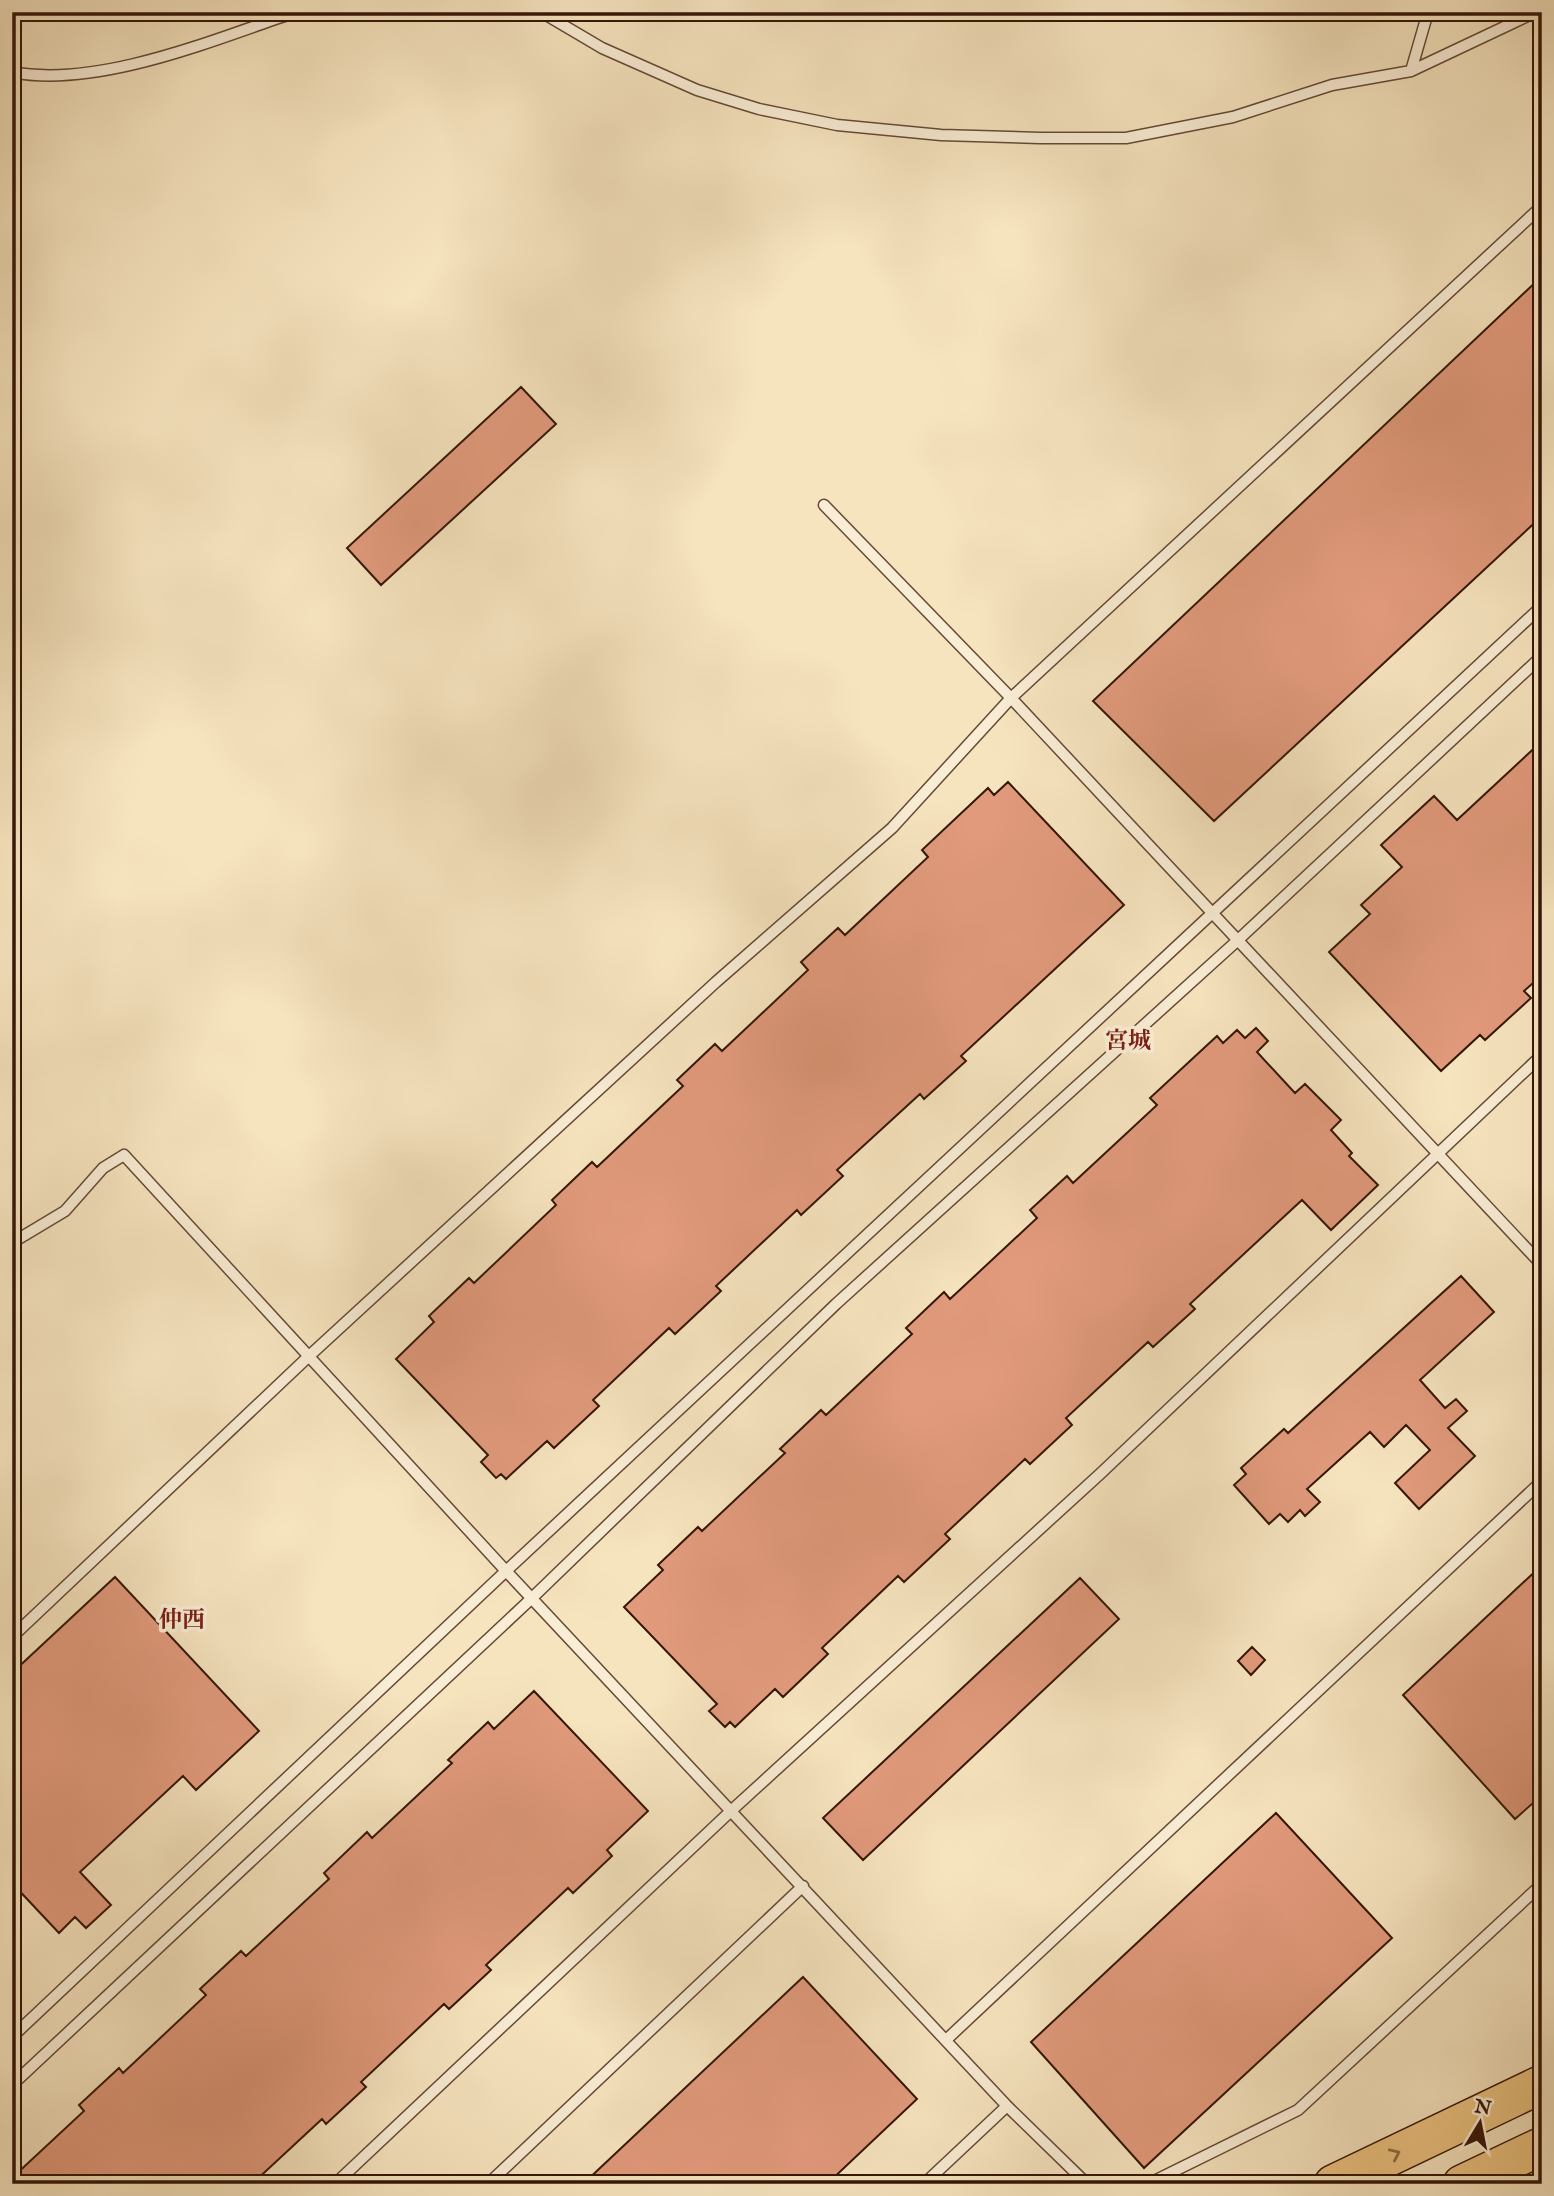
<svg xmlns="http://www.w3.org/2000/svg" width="1554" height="2196" font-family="'IM FELL English','Noto Serif JP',serif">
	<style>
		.building { fill: #e19a7c; stroke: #351607; stroke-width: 2 }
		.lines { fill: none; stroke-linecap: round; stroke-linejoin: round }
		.lane-casing { stroke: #654a35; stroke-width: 13 }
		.highway-casing { stroke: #351607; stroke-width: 40 }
		.lane { stroke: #f9edd5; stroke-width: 10 }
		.highway { stroke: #ebc280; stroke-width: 37 }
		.oneway { stroke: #906c44 }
		.labels { text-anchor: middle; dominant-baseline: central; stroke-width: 7; stroke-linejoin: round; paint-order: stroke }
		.quarter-label { font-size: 23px; font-weight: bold; fill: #7a1f14; stroke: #f9edd5 }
	</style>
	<rect width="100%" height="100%" fill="#f6e4bf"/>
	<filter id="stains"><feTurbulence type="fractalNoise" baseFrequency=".00286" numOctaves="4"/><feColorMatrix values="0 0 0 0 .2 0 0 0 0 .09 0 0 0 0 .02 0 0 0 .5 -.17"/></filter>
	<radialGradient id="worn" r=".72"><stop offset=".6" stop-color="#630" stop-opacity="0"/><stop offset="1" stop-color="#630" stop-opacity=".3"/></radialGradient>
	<path class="building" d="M1542 276V516L1214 821 1093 701Z
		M521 387 556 424 381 585 347 548Z
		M1542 741V975L1524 991 1531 998 1485 1040 1480 1035 1441 1071 1329 952 1370 914 1361 905 1402 867 1381 845 1434 796 1457 820Z
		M1008 782 1124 905 961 1056 966 1061 924 1099 920 1094 837 1170 843 1176 801 1215 797 1210 716 1286 721 1291 675 1334 669 1328 593 1400 599 1406 554 1448 547 1441 506 1479 501 1474 496 1478 481 1462 488 1455 396 1359 434 1322 429 1316 469 1278 474 1283 556 1205 552 1200 592 1162 597 1167 683 1086 677 1080 715 1044 722 1051 808 970 801 962 838 928 845 935 928 857 922 850 988 788 994 795Z
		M1256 1028 1268 1041 1257 1052 1295 1093 1305 1084 1341 1120 1331 1130 1352 1153 1349 1156 1378 1185 1331 1230 1302 1200 1190 1304 1195 1309 1153 1347 1148 1342 1066 1418 1072 1425 1030 1464 1025 1459 945 1534 950 1539 904 1582 898 1576 822 1648 828 1654 783 1697 775 1689 735 1727 730 1722 725 1727 709 1711 717 1704 624 1607 663 1570 658 1565 698 1527 702 1531 785 1453 780 1449 821 1410 826 1415 912 1334 906 1328 944 1292 950 1299 1037 1218 1030 1210 1067 1176 1073 1183 1157 1105 1150 1098 1217 1036 1223 1043 1237 1030 1245 1038Z
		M1461 1276 1494 1312 1420 1380 1445 1408 1456 1399 1467 1411 1448 1428 1475 1456 1419 1509 1395 1483 1430 1450 1406 1425 1384 1447 1370 1432 1307 1489 1320 1502 1305 1516 1300 1510 1288 1522 1280 1514 1269 1524 1234 1485 1246 1474 1241 1468 1284 1429 1288 1433Z
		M1542 1565V1795L1515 1819 1403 1695Z
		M115 1577 259 1731 196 1790 183 1776 80 1872 111 1905 86 1928 75 1917 59 1933 12 1883V1673Z
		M1080 1578 1119 1619 863 1860 823 1818Z
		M1252 1647 1265 1660 1251 1675 1238 1661Z
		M534 1691 648 1811 607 1850 612 1856 573 1893 568 1888 486 1965 491 1970 449 2009 444 2004 361 2082 366 2087 326 2124 322 2119 252 2184H12V2178L84 2111 79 2105 119 2068 123 2073 206 1995 200 1989 241 1951 246 1956 329 1879 324 1873 367 1832 372 1838 452 1763 448 1760 488 1722 494 1729Z
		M1276 1813 1392 1938 1144 2168 1031 2042Z
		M803 1977 917 2099 827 2184H583Z"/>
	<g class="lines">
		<defs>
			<path id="lane" d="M541 12 602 48 697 90 759 109 837 125 941 135 1040 138H1126L1233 117 1332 85 1411 71 1536 12
				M1411 71 1428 12
				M12 72C98 89 215 39 296 12
				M824 505 1011 698 1542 1265
				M12 1238H20L65 1211 103 1168 124 1155 506 1571 1007 2106 1083 2180 1099 2184
				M12 1637 308 1357 716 982 892 828 1011 698 1542 206
				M12 2037 506 1571 1542 606
				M946 2040 1542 1481
				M12 2085 532 1598 836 1304 1238 940 1542 656
				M335 2184 732 1810 1100 1474 1542 1055
				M488 2184 803 1886
				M924 2184 1007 2106
				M1140 2184 1152 2182 1298 2110 1542 1884"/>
			<path id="highway" d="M1333 2184 1542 2084
				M1462 2184 1542 2146"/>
		</defs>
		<use href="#lane" class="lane-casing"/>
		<use href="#highway" class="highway-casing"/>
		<use href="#lane" class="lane"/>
		<use href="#highway" class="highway"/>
	</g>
	<defs><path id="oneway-chevron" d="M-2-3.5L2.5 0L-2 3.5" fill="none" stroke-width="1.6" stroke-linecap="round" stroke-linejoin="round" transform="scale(1.75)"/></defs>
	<use class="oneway" href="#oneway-chevron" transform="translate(1395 2154) rotate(-25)"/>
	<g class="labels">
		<g class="quarter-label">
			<text x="1128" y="1041">宮城</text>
			<text x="182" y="1620">仲西</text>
		</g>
	</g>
	<rect width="1554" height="2196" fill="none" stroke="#f6e4bf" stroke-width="42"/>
	<rect x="14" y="14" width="1526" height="2168" fill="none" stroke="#351607" stroke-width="3.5"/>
	<rect x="21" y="21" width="1512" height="2154" fill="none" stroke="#351607" stroke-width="2"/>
	<g transform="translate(1480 2123) rotate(10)" stroke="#f9edd5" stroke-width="5" paint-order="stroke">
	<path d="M0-5L12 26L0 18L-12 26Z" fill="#351607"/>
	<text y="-10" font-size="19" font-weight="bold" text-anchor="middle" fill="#351607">N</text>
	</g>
	<rect width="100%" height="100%" filter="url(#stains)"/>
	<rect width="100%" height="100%" fill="url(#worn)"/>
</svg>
